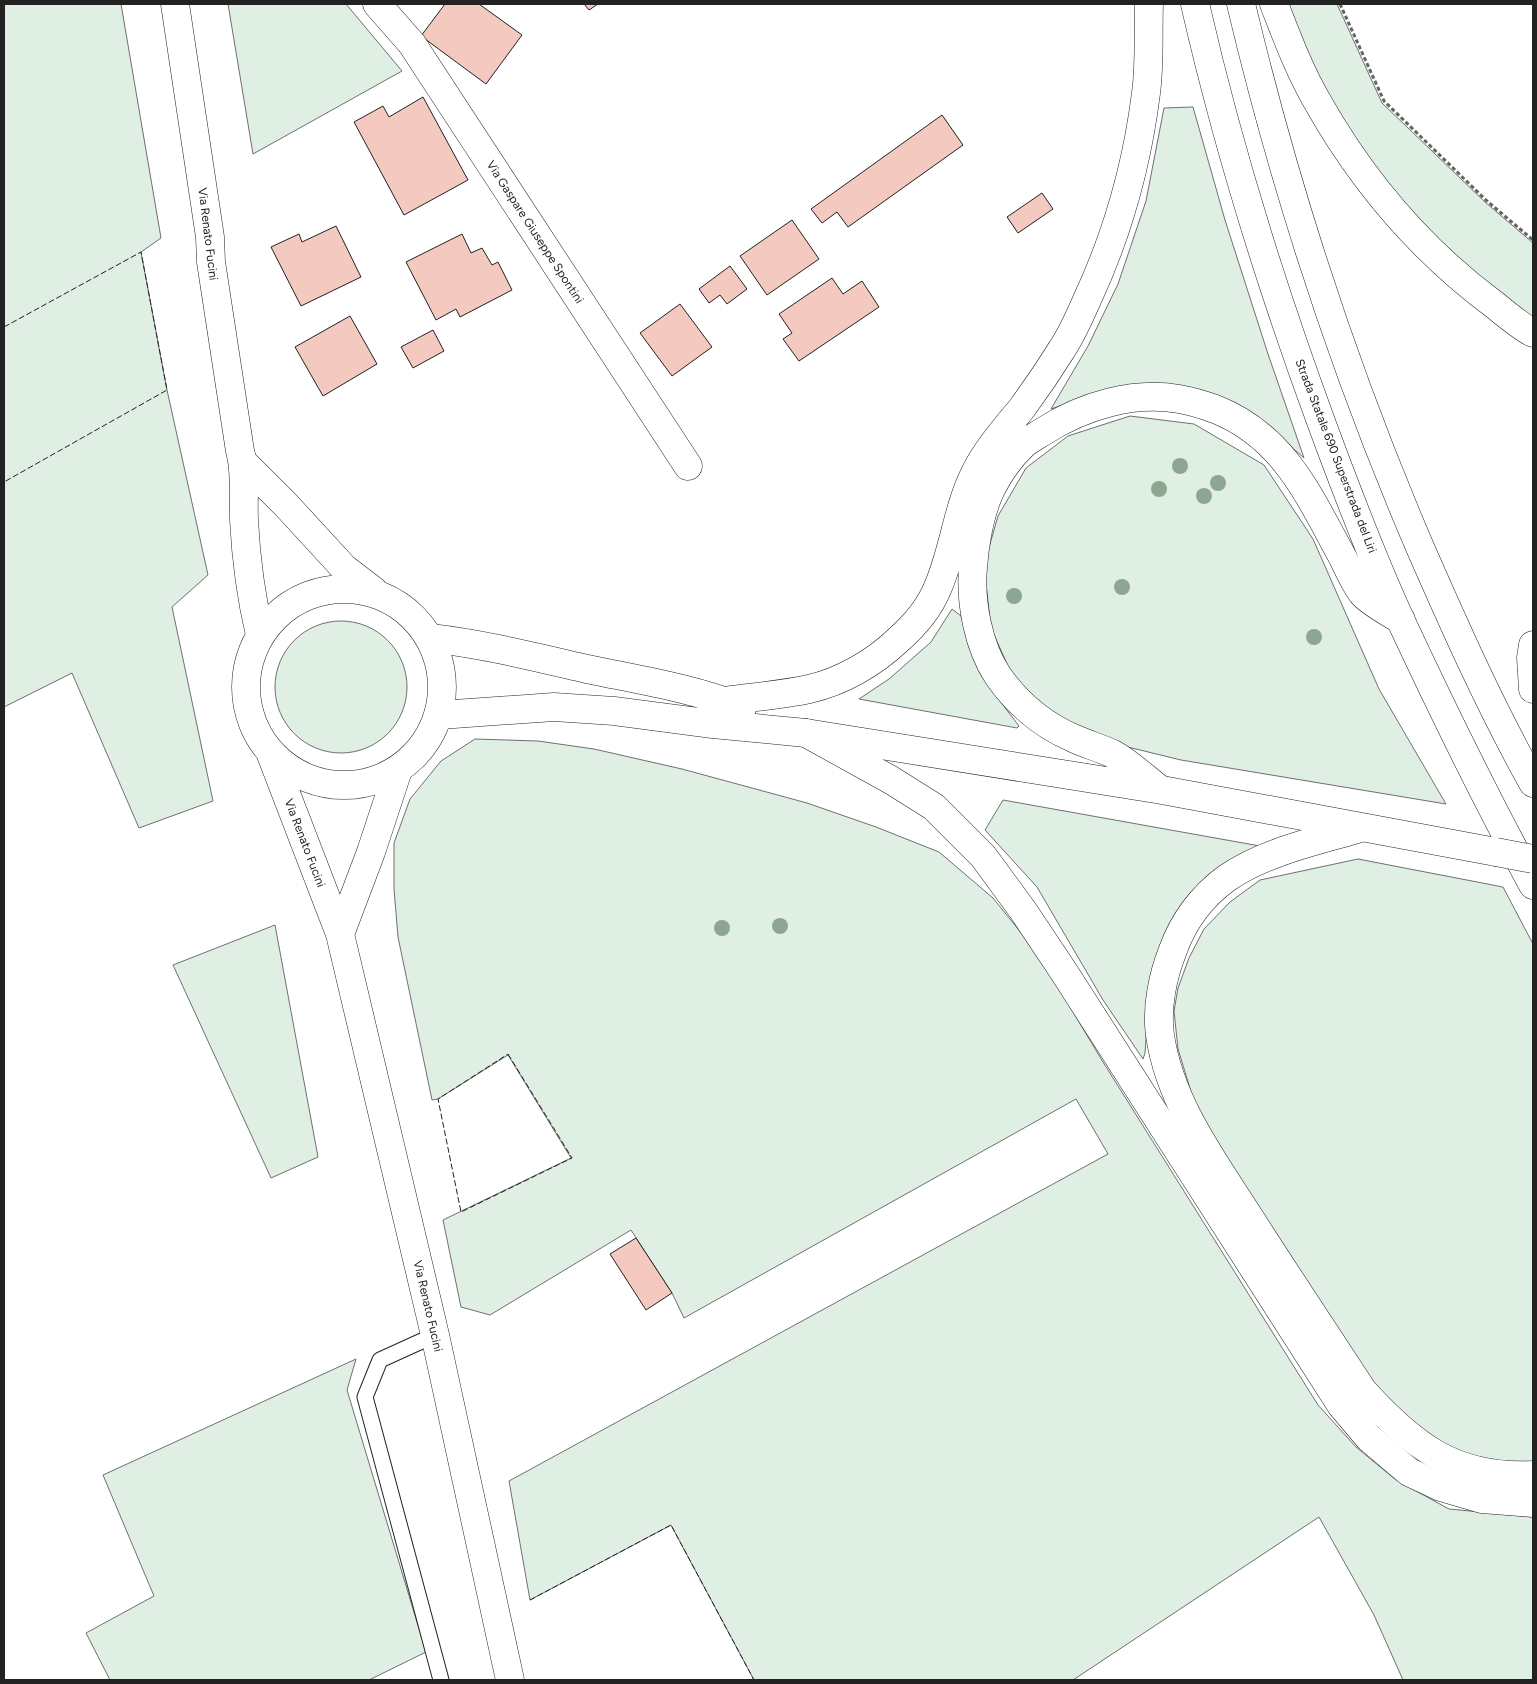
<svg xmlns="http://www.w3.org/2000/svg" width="1537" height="1684" font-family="Figtree,sans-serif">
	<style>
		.green { fill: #e0efe3; stroke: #6f6f6f }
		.building { fill: #f3c9c0; stroke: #222 }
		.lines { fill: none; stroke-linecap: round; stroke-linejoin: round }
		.service-casing { stroke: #222; stroke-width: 17 }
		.minor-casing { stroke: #222; stroke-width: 29 }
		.tertiary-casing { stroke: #222; stroke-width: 29 }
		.trunk-casing { stroke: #222; stroke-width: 29 }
		.motorway-casing { stroke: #222; stroke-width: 29 }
		.path { stroke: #646464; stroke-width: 3; stroke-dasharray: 4 2.5; stroke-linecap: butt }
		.service { stroke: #fff; stroke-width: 15 }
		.minor { stroke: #fff; stroke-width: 28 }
		.tertiary { stroke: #fff; stroke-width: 28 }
		.trunk { stroke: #fff; stroke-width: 28 }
		.motorway { stroke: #fff; stroke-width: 28 }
		.trunk-bridge-casing { stroke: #222; stroke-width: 29; stroke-linecap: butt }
		.trunk-bridge { stroke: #fff; stroke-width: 28 }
		.fence { stroke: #222; stroke-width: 1; stroke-dasharray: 6 2.5; stroke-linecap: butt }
		.tree { fill: #8da692 }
		.labels { text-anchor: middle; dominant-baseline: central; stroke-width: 4; stroke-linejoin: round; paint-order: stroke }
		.street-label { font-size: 12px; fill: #222; stroke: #fff }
	</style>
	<rect width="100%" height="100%" fill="#fff"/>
	<path class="green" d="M4 4H121L161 238 141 252 167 390 208 575 172 607 213 801 139 828 72 673 4 707Z
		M228 4H346L402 71 253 154Z
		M1288 4H1337L1382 103 1485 202 1533 243V323L1474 277 1418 220 1374 170 1329 101 1291 13Z
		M1193 107 1225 220 1268 354 1304 458 1264 423 1095 394 1051 409 1088 346 1118 284 1146 201 1164 108Z
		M1130 416 1194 424 1264 465 1313 539 1379 689 1446 804 1181 760 1095 739 1043 709 1012 675 991 628 984 565 998 516 1026 468 1068 436Z
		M952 609 961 616 973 655 993 692 1019 726 1017 728 859 699 889 679 931 642Z
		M275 687a66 66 0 1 1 132 0a66 66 0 1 1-132 0Z
		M475 739 538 741 594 749 682 769 807 803 876 827 939 852 993 898 1039 955 1103 1062 1318 1405 1356 1447 1396 1480 1449 1509 1533 1517V1680H1403L1374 1615 1319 1517 1073 1680H754L671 1525 530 1600 509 1481 1108 1154 1076 1099 684 1318 672 1293 631 1230 490 1315 461 1307 443 1220 571 1158 508 1055 438 1099 432 1100 398 937 394 889V843L410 799 441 761Z
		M1003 800 1260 846 1245 855 1149 997 1145 1053 1143 1059 1103 1000 1037 887 985 830Z
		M1358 859 1503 887 1533 944V1470L1469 1464 1380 1399 1223 1161 1192 1095 1178 1049 1174 1011 1178 988 1189 958 1204 929 1230 902 1260 880Z
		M275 925 318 1157 271 1178 173 965Z
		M356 1359 347 1390 426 1652 369 1680H110L86 1633 154 1596 103 1475Z"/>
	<path class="building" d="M445 4H479L522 35 486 84 421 36Z
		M584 4H598L589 10Z
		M423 97 468 180 404 215 354 122 383 106 389 117Z
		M942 115 963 145 848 227 837 212 822 223 811 209Z
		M1042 193 1053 209 1018 233 1007 217Z
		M792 220 819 259 767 295 740 256Z
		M336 226 361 277 301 306 271 247 299 234 302 242Z
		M462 234 471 253 482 248 492 265 498 262 512 290 460 317 456 309 436 320 406 262Z
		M730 266 747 289 727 304 720 295 709 303 699 289Z
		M832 278 843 294 862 281 879 307 799 361 783 339 792 333 779 314Z
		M680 304 712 347 672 376 640 333Z
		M350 316 377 364 323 396 295 347Z
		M433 330 444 351 413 368 401 347Z
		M636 1238 672 1293 646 1310 610 1254Z"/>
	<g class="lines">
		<defs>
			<path id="service" d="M435 1335 380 1360 365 1397 441 1680"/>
			<path id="minor" d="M377 4 412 44 688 466"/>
			<path id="tertiary" d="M175 4 210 237 211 262 240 451C246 471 243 499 244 520 246 559 251 597 260 635
				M244 463 287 506 344 568 374 591
				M246 687a98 98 0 1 1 196 0a98 98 0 1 1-196 0Z
				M270 752 340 934 435 1335 510 1680
				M340 934 371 852 398 770"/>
			<path id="trunk" d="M1195 4C1228 148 1272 289 1323 427 1347 492 1372 558 1401 621 1443 711 1486 799 1533 885
				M1241 4C1285 189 1344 370 1419 545 1454 625 1490 706 1533 783
				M1274 4C1287 37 1299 70 1317 101 1362 181 1423 252 1496 306 1508 316 1520 326 1533 333
				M430 638C483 644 535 657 587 669 639 680 693 688 742 708
				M1533 645 1531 658 1533 689
				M725 701C753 697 782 695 809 689 841 682 874 663 898 640 914 626 930 607 938 587 954 550 957 509 975 473 987 449 1005 429 1022 408 1036 389 1049 370 1062 349 1072 334 1079 318 1086 302 1117 236 1137 165 1146 93 1150 64 1148 33 1149 4
				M440 715 554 707 614 711 713 724 806 733 1162 790 1496 852
				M1158 788C1144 777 1129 763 1113 754 1100 748 1086 744 1073 738 1043 725 1017 703 998 676 978 646 970 602 973 567 975 542 980 512 991 489 999 473 1011 456 1024 444 1030 439 1038 435 1044 431 1083 406 1133 391 1179 399 1191 401 1204 405 1215 409 1284 436 1309 496 1342 556 1348 568 1354 582 1362 593 1369 602 1390 613 1401 620
				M1357 829C1313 842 1265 852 1227 878 1202 896 1183 922 1173 950 1163 975 1156 1007 1160 1035 1170 1106 1218 1167 1255 1226 1291 1282 1327 1336 1363 1391 1413 1446 1455 1479 1533 1475"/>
			<path id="motorway" d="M806 733 891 780 934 807 983 856 1024 912 1064 972 1341 1405 1369 1438 1409 1472 1441 1487 1482 1499 1533 1503"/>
		</defs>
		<use href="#service" class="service-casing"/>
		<use href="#minor" class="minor-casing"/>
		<use href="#tertiary" class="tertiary-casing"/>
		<use href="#trunk" class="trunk-casing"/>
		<use href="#motorway" class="motorway-casing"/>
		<path class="path" d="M1340 4 1384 101 1487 201 1533 240"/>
		<use href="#service" class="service"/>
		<use href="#minor" class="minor"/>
		<use href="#tertiary" class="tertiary"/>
		<use href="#trunk" class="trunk"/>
		<use href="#motorway" class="motorway"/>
		<defs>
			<path id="trunk-bridge" d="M1496 852 1533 859"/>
		</defs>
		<use href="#trunk-bridge" class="trunk-bridge-casing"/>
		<use href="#trunk-bridge" class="trunk-bridge"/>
		<path class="fence" d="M4 327 141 252 167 390 4 482
			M508 1054 572 1158 461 1212 438 1099Z
			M530 1600 671 1525 754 1680"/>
	</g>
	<g class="tree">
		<circle cx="1180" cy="466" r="8"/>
		<circle cx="1218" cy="483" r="8"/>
		<circle cx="1159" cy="489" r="8"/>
		<circle cx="1204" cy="496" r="8"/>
		<circle cx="1122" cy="587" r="8"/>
		<circle cx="1014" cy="596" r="8"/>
		<circle cx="1314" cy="637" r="8"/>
		<circle cx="780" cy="926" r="8"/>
		<circle cx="722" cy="928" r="8"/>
	</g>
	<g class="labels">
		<g class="street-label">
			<text transform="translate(535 232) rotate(57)">Via Gaspare Giuseppe Spontini</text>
			<text transform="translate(208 234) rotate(83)">Via Renato Fucini</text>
			<text transform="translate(1336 456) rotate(69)">Strada Statale 690 Superstrada del Liri</text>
			<text transform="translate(305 843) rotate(69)">Via Renato Fucini</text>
			<text transform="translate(428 1306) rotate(77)">Via Renato Fucini</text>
		</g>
	</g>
	<rect width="1537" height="1684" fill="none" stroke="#222222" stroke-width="10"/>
</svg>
